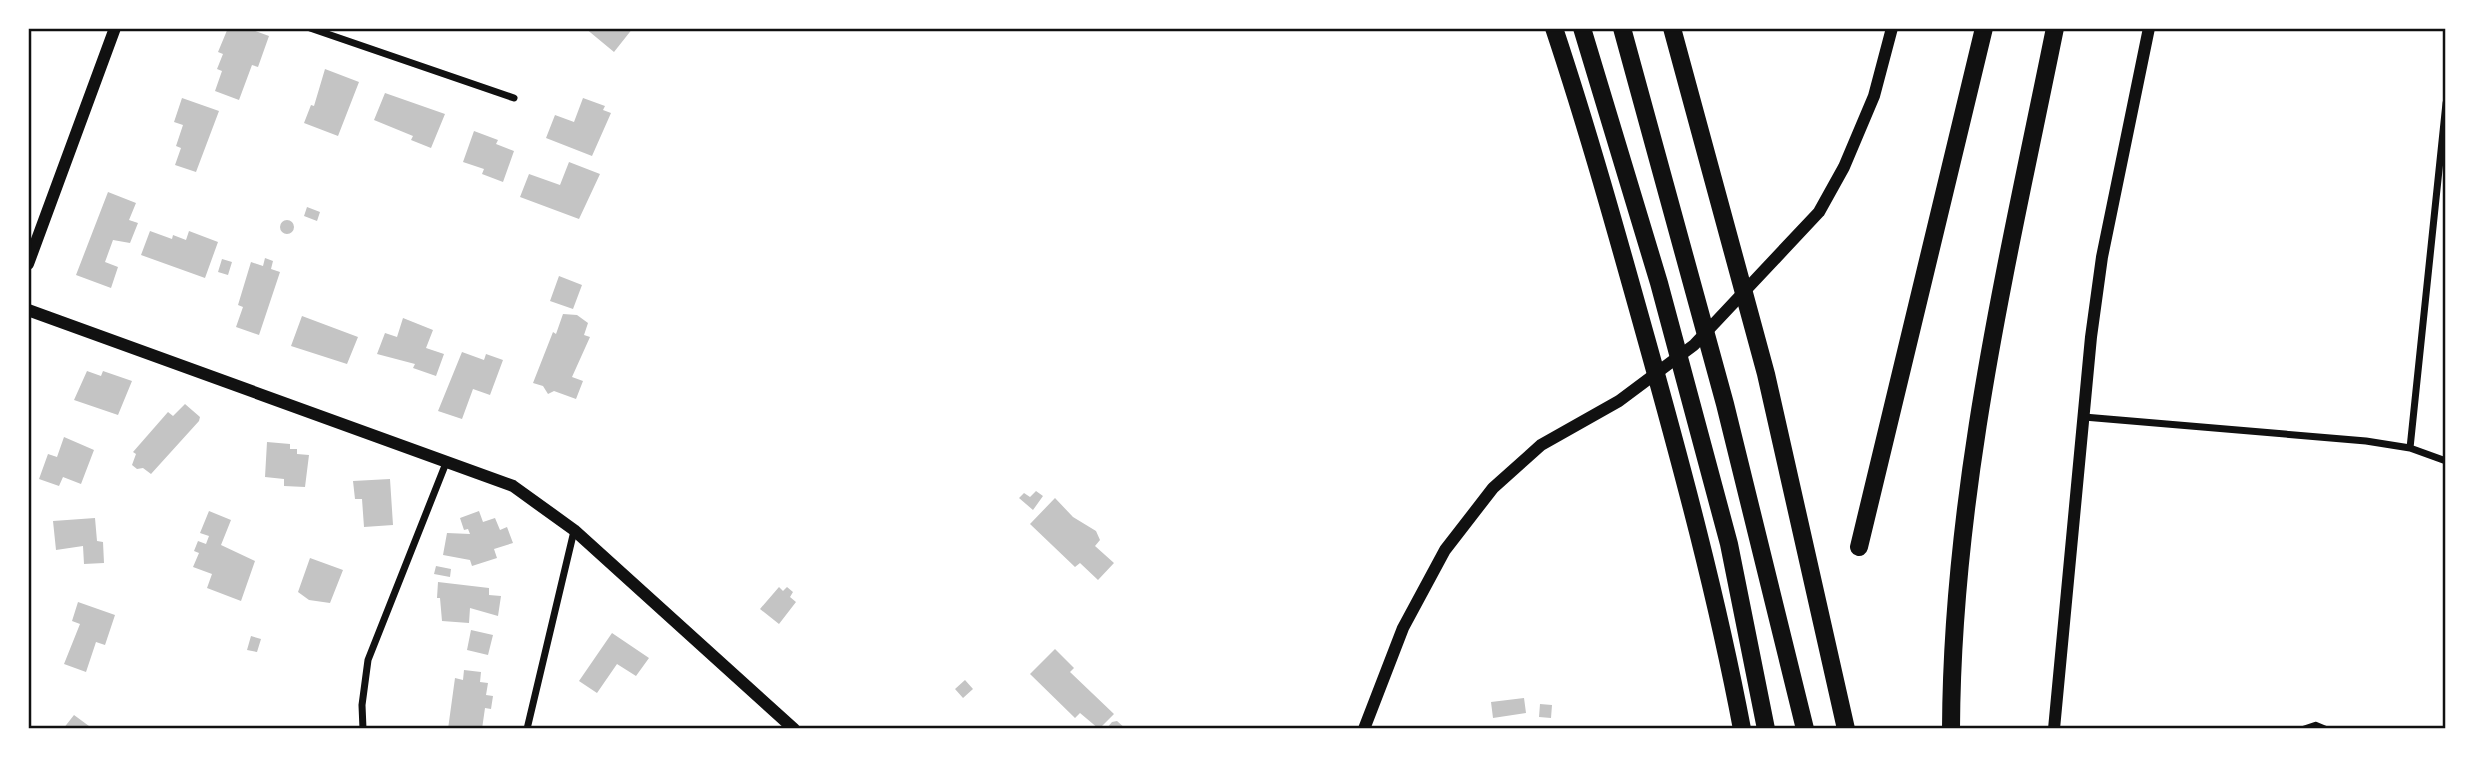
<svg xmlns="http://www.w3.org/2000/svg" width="2474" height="757" font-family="Signika,sans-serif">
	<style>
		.building { fill: #c4c4c4 }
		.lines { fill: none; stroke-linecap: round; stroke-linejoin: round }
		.service { stroke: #111; stroke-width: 4.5 }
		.minor { stroke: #111; stroke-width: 7 }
		.tertiary { stroke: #111; stroke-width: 12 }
		.motorway { stroke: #111; stroke-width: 18 }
		.neatline { fill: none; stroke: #111; stroke-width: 2.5 }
	</style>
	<rect width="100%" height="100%" fill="#fff"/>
	<path class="building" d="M228 28H247L269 36 258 67 252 65 239 100 215 91 222 71 217 69 223 54 218 52Z
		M585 28H633L614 52Z
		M325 69 359 82 338 136 304 123 311 105 314 106Z
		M385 93 445 114 431 148 411 140 413 136 374 120Z
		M182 98 219 111 196 172 175 165 181 148 176 146 183 125 174 122Z
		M583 98 605 106 603 110 611 113 592 156 546 138 555 115 574 122Z
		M474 131 498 140 496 144 514 151 503 182 482 174 484 169 463 162Z
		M569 162 600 174 579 219 520 197 529 174 560 185Z
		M108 192 136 203 129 220 138 223 130 243 113 240 105 262 118 267 111 288 76 275Z
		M307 207 320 212 317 221 304 216Z
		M280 227a7 7 0 1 1 14 0a7 7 0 1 1-14 0Z
		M150 231 172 239 173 235 186 240 189 231 218 242 205 278 141 255Z
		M265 258 273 261 271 269 280 272 259 335 236 327 243 307 238 305 251 262 263 266Z
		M222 259 232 262 228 275 218 272Z
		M559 276 582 285 573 309 550 301Z
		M563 314 577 315 588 323 584 335 590 337 572 377 583 381 576 399 554 391 548 394 543 386 533 383 553 332 556 334Z
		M302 316 358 337 347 364 291 346Z
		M403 318 433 330 426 348 444 354 436 376 413 368 415 364 377 354 385 333 397 337Z
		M462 352 484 360 486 354 503 360 490 395 473 389 462 419 438 411Z
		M87 371 101 376 103 371 132 381 118 415 74 400Z
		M185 404 200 417 199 421 151 474 143 468 137 469 132 465 136 454 133 452 168 412 173 416Z
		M64 437 94 450 81 484 63 477 59 486 39 479 48 454 57 457Z
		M267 442 290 444V449H297V454L309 455 305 487 284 486V479L265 477Z
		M390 479 393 525 364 527 362 499H355L353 481Z
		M1036 491 1043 496 1033 510 1019 498 1024 493 1030 497Z
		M1055 498 1073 517 1096 531 1100 540 1095 546 1114 563 1098 580 1080 563 1075 567 1030 524Z
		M209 511 231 520 221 545 255 561 241 601 207 588 212 574 193 567 199 553 194 551 198 541 206 544 209 536 200 533Z
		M479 511 483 522 495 518 500 530 507 527 513 543 494 549 497 558 472 566 470 560 443 555 447 533 470 534 468 529 464 530 460 518Z
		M95 518 97 541 103 542 104 563 84 564 83 546 56 550 53 521Z
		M310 558 343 570 330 603 309 600 298 592Z
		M436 566 451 569 450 577 434 574Z
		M438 582 489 588V595L501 596 498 616 470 608 469 623 442 621 440 598H437Z
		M779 587 783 591 787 587 793 592 790 597 796 602 779 624 760 609Z
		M78 602 115 615 105 645 96 642 86 672 64 664 80 624 72 621Z
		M471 630 493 635 488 655 467 650Z
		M612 633 649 658 636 676 617 664 597 693 579 681Z
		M251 636 261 639 257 652 247 650Z
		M1055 649 1074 668 1070 672 1114 714 1099 729 1080 713 1075 718 1030 674Z
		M464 670 481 672 480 682 488 683 486 695 493 696 491 709 485 708 482 729H448L455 678 463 680Z
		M965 680 973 689 963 698 955 689Z
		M1524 698 1526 713 1493 718 1491 702Z
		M1540 704 1552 705 1551 718 1539 717Z
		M74 715 89 726 87 729H63Z
		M1117 721 1126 729H1106L1112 722Z"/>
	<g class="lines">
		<path class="service" d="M2301 729 2316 724 2328 729"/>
		<path class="minor" d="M310 28 514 98
			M2084 417 2366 441 2410 448 2446 461
			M2410 448 2446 103
			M363 729 362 705 368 660 446 463
			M527 729 574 531"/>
		<path class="tertiary" d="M28 264 115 28
			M28 310 513 486 574 530 794 729
			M1364 729 1403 628 1445 550 1493 488 1541 445 1619 401 1694 345 1819 212 1844 167 1874 96 1892 28
			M2054 729 2091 337 2102 257 2149 28"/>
		<path class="motorway" d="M1554 28C1588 130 1617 234 1646 338 1682 467 1717 597 1742 729
			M1582 28 1659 283 1729 544 1766 729
			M1622 28 1725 404 1805 729
			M1672 28 1766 374 1846 729
			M1859 547 1984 28
			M1951 729C1952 491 2008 260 2055 28"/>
	</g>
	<rect width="2474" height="757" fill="none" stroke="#ffffff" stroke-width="60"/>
	<rect x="30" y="30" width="2414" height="697" class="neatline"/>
</svg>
